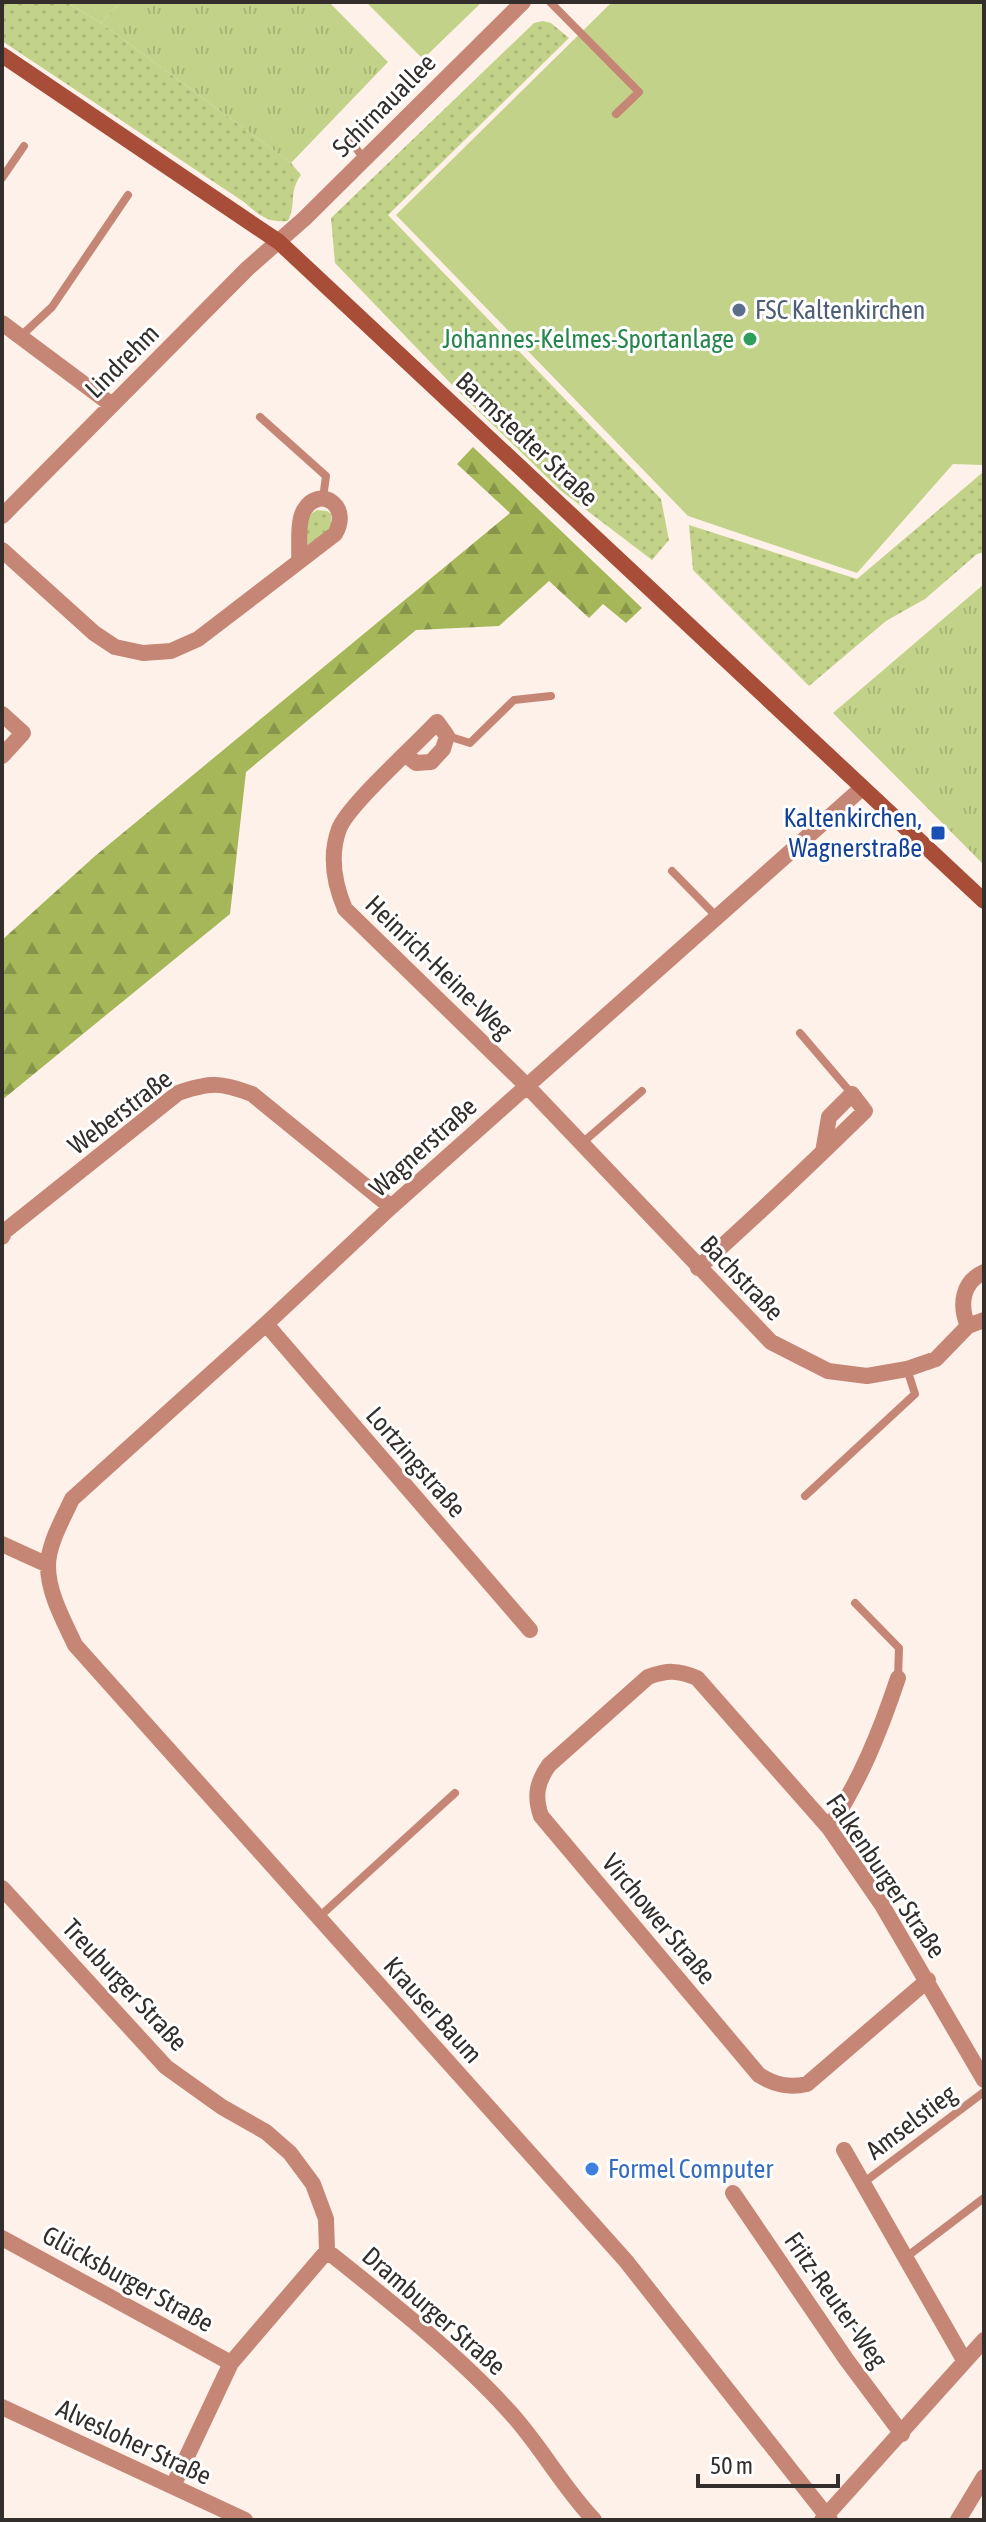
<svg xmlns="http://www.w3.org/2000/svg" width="986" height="2522" font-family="'Asap Condensed',sans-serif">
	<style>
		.grass { fill: url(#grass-dots) }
		.forest { fill: url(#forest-firs) }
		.park { fill: url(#park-tufts) }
		.garden { fill: #c2d289 }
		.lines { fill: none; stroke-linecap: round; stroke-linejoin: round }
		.service { stroke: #c58676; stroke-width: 8 }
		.minor { stroke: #c58676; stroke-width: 16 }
		.tertiary { stroke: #c58676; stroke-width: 16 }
		.secondary { stroke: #a84e38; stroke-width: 16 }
		.service-dot { fill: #5c6f8a; stroke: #fff; stroke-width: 3 }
		.leisure-dot { fill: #2e9e5b; stroke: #fff; stroke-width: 3 }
		.transit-dot { fill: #1a4fb4; stroke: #fff; stroke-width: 3 }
		.shop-dot { fill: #3f7fe0; stroke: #fff; stroke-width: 3 }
		.labels { text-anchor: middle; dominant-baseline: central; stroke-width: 6; stroke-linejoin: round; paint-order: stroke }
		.street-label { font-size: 26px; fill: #332e2b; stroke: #fff }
		.service-label { font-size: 26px; fill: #4e5e75; stroke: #fff; text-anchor: start }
		.leisure-label { font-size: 26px; fill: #27864d; stroke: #fff; text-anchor: end }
		.transit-label { font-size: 26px; fill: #164399; stroke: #fff; text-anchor: end }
		.shop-label { font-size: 26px; fill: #366cbe; stroke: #fff; text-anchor: start }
	</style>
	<defs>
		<pattern id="grass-dots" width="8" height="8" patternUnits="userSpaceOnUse" patternTransform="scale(2)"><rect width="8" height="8" fill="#c2d289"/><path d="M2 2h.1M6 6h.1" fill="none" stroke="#a7b576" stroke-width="1.8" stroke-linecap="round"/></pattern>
		<pattern id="forest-firs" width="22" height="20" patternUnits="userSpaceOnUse" patternTransform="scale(2)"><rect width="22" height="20" fill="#a5b759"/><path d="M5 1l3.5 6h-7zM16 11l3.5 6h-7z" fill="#87954a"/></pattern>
		<pattern id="park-tufts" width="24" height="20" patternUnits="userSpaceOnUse" patternTransform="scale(2)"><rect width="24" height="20" fill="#c2d289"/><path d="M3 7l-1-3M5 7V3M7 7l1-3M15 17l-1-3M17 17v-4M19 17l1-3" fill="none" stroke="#a7b576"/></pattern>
	</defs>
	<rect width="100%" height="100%" fill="#fef1e9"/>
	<path class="grass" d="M2 2H66L101 23 291 163 301 175C288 193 297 203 288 221 267 223 259 215 244 202L2 41Z
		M543 21 551 23 569 38 388 215 661 499 669 540 652 560 560 490 460 393 335 263 331 218 534 23Z
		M982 473 984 552 977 554 925 599 886 621 809 686 693 570 689 525 857 579Z
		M317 510 327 511 331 514V529L305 548 309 515Z"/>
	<path class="forest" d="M473 447 642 608 626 623 603 604 589 618 549 581 499 626 416 630 246 772 230 914 2 1100V940L95 856 510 513 457 464Z"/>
	<path class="park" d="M121 2H329L388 62 291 163 101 23Z
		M984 584V865L833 713Z"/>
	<path class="garden" d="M66 2H121L101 23Z
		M366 2H482L423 59Z
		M612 2H984V465L953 464 857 573 688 516 396 215Z"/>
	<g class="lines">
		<path class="service" d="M550 2 639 92 616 114
			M350 140 364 159
			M2 178 24 146
			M21 336 52 307 128 195
			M260 417 326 476 323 498
			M448 736 470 743 514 700 551 696
			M672 871 717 917
			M800 1033 852 1094
			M581 1144 642 1091
			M805 1496 915 1394 907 1369
			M855 1603 899 1648 898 1678
			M318 1918 455 1793
			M863 2183 984 2092
			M905 2258 984 2198"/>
		<path class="minor" d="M2 323 112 405
			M2 516 248 268 304 219 523 2
			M2 550 94 633 115 647 143 653 171 651 198 639 335 534C352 505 319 485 304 510 297 522 300 546 299 561
			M2 714 23 733 2 756
			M406 755 416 763 431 762 443 749 447 736 437 722C416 745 348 805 339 829 329 856 334 883 345 909L527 1086 771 1342 828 1371 867 1376 907 1369 936 1359 968 1326 984 1320
			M2 1237 5 1231 178 1093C211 1082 220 1082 252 1094L391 1207
			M698 1268C755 1217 811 1164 865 1111L852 1094 829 1117 823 1152
			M266 1324 530 1630
			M968 1326C959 1305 962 1282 984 1272
			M2 1544 48 1565
			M829 1828C860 1781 880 1732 898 1678
			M2 1888 166 2067 222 2107 266 2132 290 2153 313 2184 326 2219 327 2251
			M928 1980 807 2084C789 2088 775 2085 759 2075L541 1816C534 1796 537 1782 549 1765L648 1677C667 1670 678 1670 697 1678L829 1828 882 1905 984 2080
			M844 2150 964 2360
			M733 2193 846 2359 902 2434
			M2 2238 231 2363
			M173 2486 231 2363 327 2251C387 2299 455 2352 507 2409 539 2443 561 2485 594 2520
			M822 2520 984 2340
			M830 2520 626 2261 75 1645C64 1621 48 1593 48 1566 48 1544 63 1519 72 1499L266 1324 391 1207 862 788
			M958 2520 984 2477"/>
		<path class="tertiary" d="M2 2407 245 2520"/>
		<path class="secondary" d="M2 55 279 242 984 901"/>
	</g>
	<circle class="service-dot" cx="739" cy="310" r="8"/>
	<circle class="leisure-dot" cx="750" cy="339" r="8"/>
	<rect class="transit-dot" x="930" y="825" width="16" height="16" rx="4"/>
	<circle class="shop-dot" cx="592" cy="2169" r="8"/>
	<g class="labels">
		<g class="street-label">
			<text transform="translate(384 105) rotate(-45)">Schirnauallee</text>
			<text transform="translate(122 361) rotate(-45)">Lindrehm</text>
			<text transform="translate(527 439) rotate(43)">Barmstedter Straße</text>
			<text transform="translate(439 967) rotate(44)">Heinrich-Heine-Weg</text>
			<text transform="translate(120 1112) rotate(-37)">Weberstraße</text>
			<text transform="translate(423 1147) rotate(-42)">Wagnerstraße</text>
			<text transform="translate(742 1278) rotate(46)">Bachstraße</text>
			<text transform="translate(416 1462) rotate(49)">Lortzingstraße</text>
			<text transform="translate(886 1876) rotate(56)">Falkenburger Straße</text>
			<text transform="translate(659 1919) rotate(50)">Virchower Straße</text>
			<text transform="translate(125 1985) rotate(47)">Treuburger Straße</text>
			<text transform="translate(433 2010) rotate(48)">Krauser Baum</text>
			<text transform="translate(911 2122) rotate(-37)">Amselstieg</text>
			<text transform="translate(128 2279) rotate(29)">Glücksburger Straße</text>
			<text transform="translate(836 2300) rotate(55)">Fritz-Reuter-Weg</text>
			<text transform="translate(434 2311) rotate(41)">Dramburger Straße</text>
			<text transform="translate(134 2442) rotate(25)">Alvesloher Straße</text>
		</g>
		<g class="service-label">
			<text x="755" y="310">FSC Kaltenkirchen</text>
		</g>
		<g class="leisure-label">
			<text x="734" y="339">Johannes-Kelmes-Sportanlage</text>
		</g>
		<g class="transit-label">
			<text x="922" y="818">Kaltenkirchen,<tspan x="922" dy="30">Wagnerstraße</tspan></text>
		</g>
		<g class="shop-label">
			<text x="608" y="2169">Formel Computer</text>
		</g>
	</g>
	<rect width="986" height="2522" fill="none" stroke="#332e2b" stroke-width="8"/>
	<path d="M698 2474v12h140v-12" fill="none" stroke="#332e2b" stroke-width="4"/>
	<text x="710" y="2474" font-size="24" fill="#332e2b" stroke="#ffffff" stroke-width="6" paint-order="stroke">50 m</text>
</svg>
